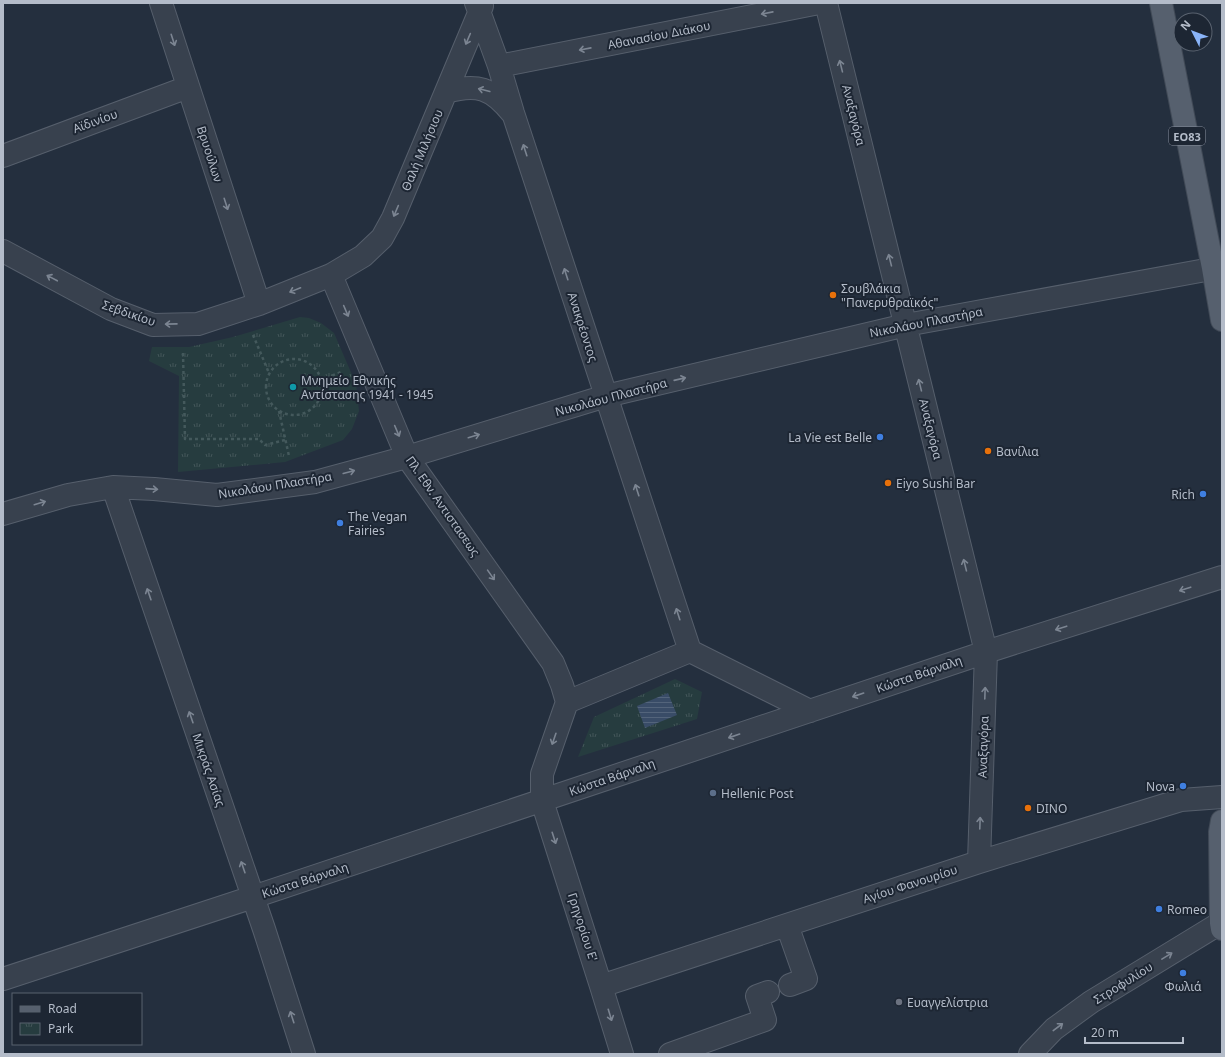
<svg xmlns="http://www.w3.org/2000/svg" width="1225" height="1057" font-family="'Noto Sans',sans-serif">
	<style>
		.park { fill: url(#park-tufts) }
		.water { fill: url(#water-rules) }
		.lines { fill: none; stroke-linecap: round; stroke-linejoin: round }
		.minor-casing { stroke: #565f6c; stroke-width: 24 }
		.major-casing { stroke: #414a57; stroke-width: 24 }
		.path { stroke: #44595c; stroke-width: 2.5; stroke-dasharray: 3 3; stroke-linecap: butt }
		.minor { stroke: #38414e; stroke-width: 22 }
		.major { stroke: #56606e; stroke-width: 22 }
		.oneway { stroke: #7c8592 }
		.food-dot { fill: #e8710a; stroke: #1d2633; stroke-width: 1.5 }
		.culture-dot { fill: #0f9aa8; stroke: #1d2633; stroke-width: 1.5 }
		.shop-dot { fill: #3f7fe0; stroke: #1d2633; stroke-width: 1.5 }
		.service-dot { fill: #5c6f8a; stroke: #1d2633; stroke-width: 1.5 }
		.worship-dot { fill: #6b7280; stroke: #1d2633; stroke-width: 1.5 }
		.labels { text-anchor: middle; dominant-baseline: central; stroke-width: 4; stroke-linejoin: round; paint-order: stroke }
		.shield { fill: #1d2633; stroke: #878f9c; stroke-width: 1 }
		.shield-label { font-size: 11px; font-weight: bold; fill: #b4bcc9 }
		.street-label { font-size: 12px; fill: #b4bcc9; stroke: #1d2633 }
		.poi-label { font-size: 12px; fill: #b4bcc9; stroke: #1d2633; text-anchor: start }
	</style>
	<defs>
		<pattern id="park-tufts" width="24" height="20" patternUnits="userSpaceOnUse"><rect width="24" height="20" fill="#263c3f"/><path d="M3 7l-1-3M5 7V3M7 7l1-3M15 17l-1-3M17 17v-4M19 17l1-3" fill="none" stroke="#435659"/></pattern>
		<pattern id="water-rules" width="6" height="5" patternUnits="userSpaceOnUse"><rect width="6" height="5" fill="#394c67"/><path d="M0 2.5h6" fill="none" stroke="#53647b"/></pattern>
	</defs>
	<rect width="100%" height="100%" fill="#242f3e"/>
	<path class="park" d="M300 317 309 318 321 323 334 333 356 384 359 411 352 429 343 440 285 462 178 472 179 376 149 361 152 347H189L233 337Z
		M675 679 702 692 697 719 578 757 594 717Z"/>
	<path class="water" d="M668 693 677 715 645 728 637 706Z"/>
	<g class="lines">
		<defs>
			<path id="minor" d="M161 3 259 304
				M476 3 499 66 513 113 690 651
				M826 3 986 652 979 862
				M499 66 819 3
				M446 92C477 83 492 88 512 113
				M3 156 188 87
				M3 251 111 309 153 325 198 324 259 304 331 275 363 256 382 238 393 218 482 6
				M331 275 407 457 553 663 562 685 567 702
				M113 487 264 929 304 1054
				M3 514 68 495 113 487 154 489 217 495 315 482 407 457 606 396 906 325 1222 267
				M787 925 806 979 790 985
				M3 979 253 897 986 652 1222 577
				M601 986 979 862 1181 800 1222 797
				M622 1054 601 986 542 801V774L567 702 690 651 810 711
				M670 1054 765 1020 757 996 768 992
				M1030 1054 1054 1029 1091 1002 1222 922"/>
			<path id="major" d="M1161 3 1213 268 1222 320
				M1222 821 1220 832 1221 923 1222 929"/>
		</defs>
		<use href="#minor" class="minor-casing"/>
		<use href="#major" class="major-casing"/>
		<path class="path" d="M253 335 269 373
			M183 353 185 439H259L265 445 285 440
			M266 387a28 28 0 1 1 56 0a28 28 0 1 1-56 0Z
			M321 380 341 372
			M279 411 289 456"/>
		<use href="#minor" class="minor"/>
		<use href="#major" class="major"/>
	</g>
	<defs><path id="oneway-shaft" d="M-6 0H5M1.5-3L5.5 0L1.5 3" fill="none" stroke-width="1.6" stroke-linecap="round" stroke-linejoin="round"/></defs>
	<g class="oneway">
		<use href="#oneway-shaft" transform="translate(767 13) rotate(169)"/>
		<use href="#oneway-shaft" transform="translate(468 39) rotate(113)"/>
		<use href="#oneway-shaft" transform="translate(173 40) rotate(72)"/>
		<use href="#oneway-shaft" transform="translate(585 49) rotate(169)"/>
		<use href="#oneway-shaft" transform="translate(841 66) rotate(-104)"/>
		<use href="#oneway-shaft" transform="translate(484 90) rotate(-166)"/>
		<use href="#oneway-shaft" transform="translate(525 150) rotate(-108)"/>
		<use href="#oneway-shaft" transform="translate(226 204) rotate(72)"/>
		<use href="#oneway-shaft" transform="translate(396 211) rotate(113)"/>
		<use href="#oneway-shaft" transform="translate(890 260) rotate(-104)"/>
		<use href="#oneway-shaft" transform="translate(566 274) rotate(-108)"/>
		<use href="#oneway-shaft" transform="translate(52 278) rotate(-152)"/>
		<use href="#oneway-shaft" transform="translate(295 290) rotate(158)"/>
		<use href="#oneway-shaft" transform="translate(346 311) rotate(67)"/>
		<use href="#oneway-shaft" transform="translate(171 324) rotate(179)"/>
		<use href="#oneway-shaft" transform="translate(680 379) rotate(-13)"/>
		<use href="#oneway-shaft" transform="translate(920 385) rotate(-104)"/>
		<use href="#oneway-shaft" transform="translate(397 431) rotate(67)"/>
		<use href="#oneway-shaft" transform="translate(474 436) rotate(-17)"/>
		<use href="#oneway-shaft" transform="translate(349 472) rotate(-15)"/>
		<use href="#oneway-shaft" transform="translate(152 489) rotate(4)"/>
		<use href="#oneway-shaft" transform="translate(637 490) rotate(-108)"/>
		<use href="#oneway-shaft" transform="translate(40 503) rotate(-17)"/>
		<use href="#oneway-shaft" transform="translate(965 565) rotate(-104)"/>
		<use href="#oneway-shaft" transform="translate(491 575) rotate(55)"/>
		<use href="#oneway-shaft" transform="translate(1185 589) rotate(162)"/>
		<use href="#oneway-shaft" transform="translate(149 594) rotate(-109)"/>
		<use href="#oneway-shaft" transform="translate(678 614) rotate(-108)"/>
		<use href="#oneway-shaft" transform="translate(1061 628) rotate(162)"/>
		<use href="#oneway-shaft" transform="translate(985 693) rotate(-88)"/>
		<use href="#oneway-shaft" transform="translate(858 695) rotate(161)"/>
		<use href="#oneway-shaft" transform="translate(191 717) rotate(-109)"/>
		<use href="#oneway-shaft" transform="translate(734 736) rotate(161)"/>
		<use href="#oneway-shaft" transform="translate(554 739) rotate(109)"/>
		<use href="#oneway-shaft" transform="translate(980 823) rotate(-88)"/>
		<use href="#oneway-shaft" transform="translate(554 838) rotate(72)"/>
		<use href="#oneway-shaft" transform="translate(243 867) rotate(-109)"/>
		<use href="#oneway-shaft" transform="translate(1167 956) rotate(-31)"/>
		<use href="#oneway-shaft" transform="translate(610 1015) rotate(73)"/>
		<use href="#oneway-shaft" transform="translate(292 1017) rotate(-108)"/>
		<use href="#oneway-shaft" transform="translate(1058 1027) rotate(-37)"/>
	</g>
	<g class="food-dot">
		<circle cx="833" cy="295" r="4"/>
		<circle cx="988" cy="451" r="4"/>
		<circle cx="888" cy="483" r="4"/>
		<circle cx="1028" cy="808" r="4"/>
	</g>
	<circle class="culture-dot" cx="293" cy="387" r="4"/>
	<g class="shop-dot">
		<circle cx="880" cy="437" r="4"/>
		<circle cx="1203" cy="494" r="4"/>
		<circle cx="340" cy="523" r="4"/>
		<circle cx="1183" cy="786" r="4"/>
		<circle cx="1159" cy="909" r="4"/>
		<circle cx="1183" cy="973" r="4"/>
	</g>
	<circle class="service-dot" cx="713" cy="793" r="4"/>
	<circle class="worship-dot" cx="899" cy="1002" r="4"/>
	<g class="labels">
		<rect class="shield" x="1169" y="127" width="36" height="18" rx="3"/>
		<g class="shield-label">
			<text x="1187" y="136">ΕΟ83</text>
		</g>
		<g class="street-label">
			<text transform="translate(659 35) rotate(-11)">Αθανασίου Διάκου</text>
			<text transform="translate(854 115) rotate(76)">Αναξαγόρα</text>
			<text transform="translate(95 121) rotate(-20)">Αϊδινίου</text>
			<text transform="translate(422 150) rotate(-67)">Θαλή Μιλήσιου</text>
			<text transform="translate(210 154) rotate(72)">Βρυούλων</text>
			<text transform="translate(129 313) rotate(19)">Σεβδικίου</text>
			<text transform="translate(926 322) rotate(-11)">Νικολάου Πλαστήρα</text>
			<text transform="translate(583 327) rotate(72)">Ανακρέοντος</text>
			<text transform="translate(611 397) rotate(-15)">Νικολάου Πλαστήρα</text>
			<text transform="translate(931 429) rotate(76)">Αναξαγόρα</text>
			<text transform="translate(275 485) rotate(-9)">Νικολάου Πλαστήρα</text>
			<text transform="translate(443 506) rotate(55)">Πλ. Εθν. Αντιστασεως</text>
			<text transform="translate(919 674) rotate(-19)">Κώστα Βάρναλη</text>
			<text transform="translate(983 747) rotate(-88)">Αναξαγόρα</text>
			<text transform="translate(209 770) rotate(71)">Μικράς Ασίας</text>
			<text transform="translate(612 777) rotate(-19)">Κώστα Βάρναλη</text>
			<text transform="translate(305 880) rotate(-18)">Κώστα Βάρναλη</text>
			<text transform="translate(910 884) rotate(-18)">Αγίου Φανουρίου</text>
			<text transform="translate(583 927) rotate(72)">Γρηγορίου Ε'</text>
			<text transform="translate(1123 983) rotate(-32)">Στροφυλίου</text>
		</g>
		<g class="poi-label">
			<text x="841" y="288">Σουβλάκια<tspan x="841" dy="14">"Πανερυθραϊκός"</tspan></text>
			<text x="301" y="380">Μνημείο Εθνικής<tspan x="301" dy="14">Αντίστασης 1941 - 1945</tspan></text>
			<text x="872" y="437" text-anchor="end">La Vie est Belle</text>
			<text x="996" y="451">Βανίλια</text>
			<text x="896" y="483">Eiyo Sushi Bar</text>
			<text x="1195" y="494" text-anchor="end">Rich</text>
			<text x="348" y="516">The Vegan<tspan x="348" dy="14">Fairies</tspan></text>
			<text x="1175" y="786" text-anchor="end">Nova</text>
			<text x="721" y="793">Hellenic Post</text>
			<text x="1036" y="808">DINO</text>
			<text x="1167" y="909">Romeo</text>
			<text x="1183" y="986" text-anchor="middle">Φωλιά</text>
			<text x="907" y="1002">Ευαγγελίστρια</text>
		</g>
	</g>
	<rect width="1225" height="1057" fill="none" stroke="#b4bcc9" stroke-width="8"/>
	<rect x="12" y="993" width="130" height="52" fill="#1d2633" stroke="#59626f"/>
	<rect x="20" y="1006" width="20" height="6" fill="#56606e" stroke="#59626f"/>
	<text x="48" y="1013" font-size="12" fill="#b4bcc9">Road</text>
	<rect x="20" y="1023" width="20" height="12" fill="url(#park-tufts)" stroke="#59626f"/>
	<text x="48" y="1033" font-size="12" fill="#b4bcc9">Park</text>
	<g transform="translate(1193 32) rotate(312)"><circle r="19" fill="#1d2633" stroke="#59626f"/>
	<path d="M0-3L7 15L0 10L-7 15Z" fill="#8ab4f8"/>
	<text y="-6" font-size="11" font-weight="bold" text-anchor="middle" fill="#b4bcc9">N</text>
	</g>
	<path d="M1085 1037v6h98v-6" fill="none" stroke="#b4bcc9" stroke-width="2"/>
	<text x="1091" y="1037" font-size="12" fill="#b4bcc9" stroke="#1d2633" stroke-width="3" paint-order="stroke">20 m</text>
</svg>
